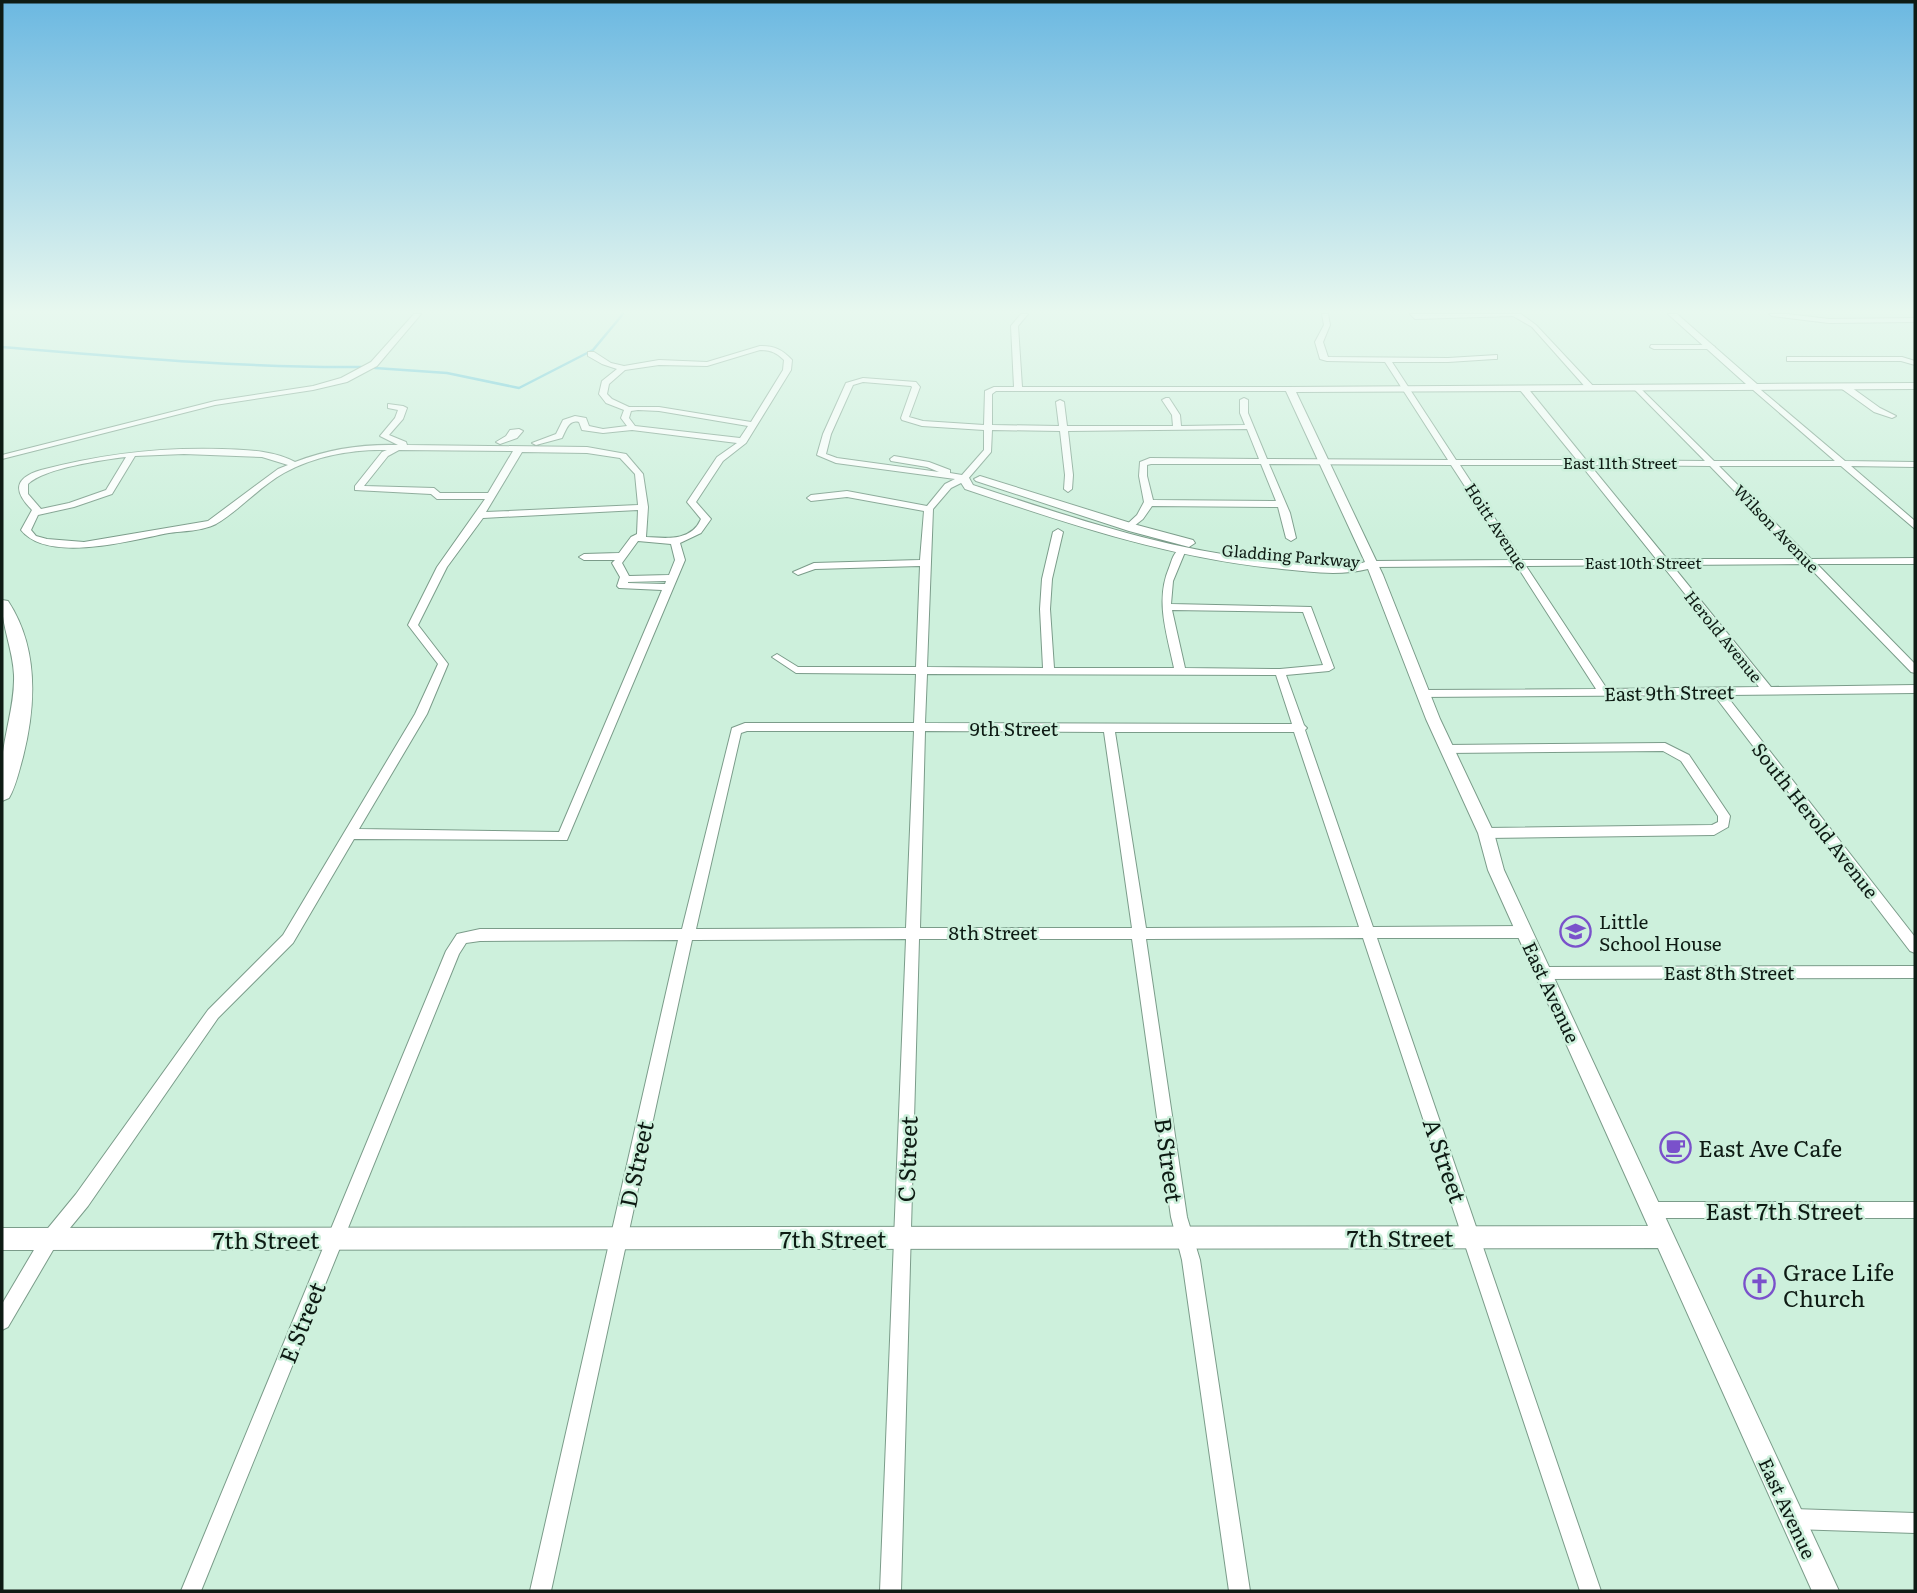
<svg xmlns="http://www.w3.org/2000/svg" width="1917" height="1593" font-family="Literata,serif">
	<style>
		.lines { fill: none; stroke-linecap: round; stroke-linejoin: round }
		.stream { stroke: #51bed6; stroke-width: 2.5 }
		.minor-casing { stroke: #7b9c8a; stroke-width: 2 }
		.tertiary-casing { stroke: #7b9c8a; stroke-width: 2 }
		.primary-casing { stroke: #7b9c8a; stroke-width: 2 }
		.minor { fill: #fff; fill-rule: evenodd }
		.tertiary { fill: #fff; fill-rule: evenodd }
		.primary { fill: #fff; fill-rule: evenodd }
		.labels { text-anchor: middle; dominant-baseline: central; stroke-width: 5; stroke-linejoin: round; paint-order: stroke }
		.far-street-label { font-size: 16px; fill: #0e1b14; stroke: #cdf0dc }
		.street-label { font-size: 19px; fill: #0e1b14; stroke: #cdf0dc }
		.poi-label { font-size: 19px; fill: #0e1b14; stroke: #cdf0dc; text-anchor: start }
		.near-poi-label { font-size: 23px; fill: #0e1b14; stroke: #cdf0dc; text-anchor: start }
		.near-street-label { font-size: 23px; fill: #0e1b14; stroke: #cdf0dc }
	</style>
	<rect width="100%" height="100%" fill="#cdf0dc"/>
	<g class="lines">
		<path class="stream" d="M2 347C122 357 241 368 361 367
			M375 368 447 373 519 388 593 350 623 314"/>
		<defs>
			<path id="minor" d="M414 314H421L377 366 347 382 313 390 215 405 2 459V455L215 401 313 386 341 378 371 362Z
				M1021 314H1028L1018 326 1022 387H1290L1294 389 1290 391H996L992 394V425L1059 426 1056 402 1060 400 1064 402 1067 426H1173L1172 415 1162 400 1166 398H1169L1180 415 1181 426 1245 425 1240 413V400L1244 398 1248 400V413L1267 459 1448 460 1385 362 1327 361 1320 359 1315 342 1324 325 1322 314H1328L1330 325 1323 342 1328 357 1448 358 1497 355V359H1494L1448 362H1392L1456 460H1577L1520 390 1519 388 1523 386H1526L1586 460 1705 461 1634 389 1633 387 1637 385 1714 461H1835L1752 389 1751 387 1755 385 1845 461 1915 462V467L1851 466 1915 521V529L1841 466H1719L1811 559 1915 558V564H1817L1915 664V673L1911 672 1806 564 1672 565 1771 687 1915 685V693L1726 695 1915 937V953L1910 951 1714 695 1419 697 1417 694 1419 691 1423 690 1596 689 1517 566 1372 567 1367 564 1372 561 1513 560 1451 465 1269 464 1290 513 1296 538 1291 541 1286 538 1278 507 1152 506 1143 519 1129 530 1124 527 1137 515 1144 502 1139 476 1140 462 1150 458 1259 459 1247 429 1068 431 1073 475 1072 489 1068 492 1064 489 1065 475 1060 431 992 430 991 452 967 480 951 488 933 509 927 667 1043 668 1040 609 1042 579 1053 532 1058 529 1063 532 1052 579 1050 609 1054 668H1174C1167 634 1155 601 1169 568 1172 560 1173 553 1180 549L1185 552 1173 581 1171 604 1311 607 1334 668 1329 671 1286 675 1304 725 1307 728 1305 730 1373 927 1525 926 1530 928 1532 932 1530 936 1525 938H1377L1601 1591H1580L1363 938 1146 939 1187 1217 1200 1260 1250 1591H1229L1182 1260 1171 1217 1132 939H919L901 1591H880L906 939 692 940 551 1591H530L678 940 480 941 466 943 459 954 201 1591H181L446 951 457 934 480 929H682L732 728 745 723H914L916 674 796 673 772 657 777 654 798 667H916L920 566 815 569 798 575 793 572 814 563 920 560 924 511 847 497 811 501 807 498 811 495 847 491 927 506 945 484 955 479 836 463 817 455 823 434 846 383 863 378 916 382 920 387 909 417 923 421 984 425 985 391 994 387H1014L1011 326ZM863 382 911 386 912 387 901 418 902 420 922 426 984 430V450L962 475 950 473V470L929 462 894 456 890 459 891 461 927 467 939 472 837 458 826 454 831 434 853 385ZM1151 464H1261L1276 501 1153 500 1147 476V465ZM1460 465H1581L1657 560H1522ZM1590 465 1710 466 1800 559H1667ZM1662 565 1759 687 1607 689 1526 566ZM1172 610 1303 612 1323 665 1280 669 1185 668ZM927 674 1276 675 1292 724 925 723ZM747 731H914L906 928 696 929 741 733ZM925 731 1104 732 1132 928H920ZM1115 732H1294L1359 927 1146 928Z
				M1410 314H1521L1536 325 1595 388 1588 390 1532 327 1513 316 1415 319Z
				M1769 314H1787L1829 319 1915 318V322L1829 323 1772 316Z
				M1651 345H1711L1715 347 1711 349H1654L1650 347Z
				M760 346C774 346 782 349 792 360L791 370 746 443 723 461 696 502 711 519 701 533 680 543 685 560 567 840 354 839 293 943 218 1018 88 1206 56 1245 8 1327 2 1330V1304L44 1233 76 1194 208 1010 283 935 415 714 438 664 408 625 437 567 485 499H437L431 494 355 490V486L382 452 387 450C353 449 314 456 284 473 259 487 240 510 216 524 203 531 183 531 169 533 132 540 48 564 21 530L32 510C13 491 14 478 41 470 102 454 158 447 222 449 247 450 272 450 295 462 328 449 363 444 398 445L380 436 395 418 398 410 388 408V404L403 406 407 408 403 419 389 435 406 442 407 445 587 447 626 454 643 474 648 507 646 537C666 538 691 542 701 519L687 502 717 457 737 443 632 430 603 433 582 430 579 422C569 419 566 430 562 438L536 445 532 443 556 434 563 420 575 416 586 418 589 426 603 429 627 426 621 418 624 410 606 403 599 394 602 381 617 369 602 364 588 356V352H594L611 363 624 366 659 360 707 362ZM760 350C771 350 777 353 784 360L783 370 751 422 659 407H629L612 399 607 394 609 384 625 370 659 365 707 366ZM638 410 659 411 748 426 740 438 635 426 629 418 631 411ZM399 450 513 451 488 493H440L434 488 364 486 388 456ZM522 452 587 453 620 458 635 474 638 505 486 512ZM184 454 262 457 288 465 278 469 208 521 84 542 47 539 36 536 31 530 38 515 74 507 112 494 135 456ZM126 457 106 490 69 503 41 509 28 494V484C45 468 102 460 126 457ZM638 510 637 534 631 537 619 553 584 554 579 557 584 560H615L612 563 620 577 617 586 619 588 662 590 559 832 359 829 427 714 448 664 418 625 447 567 483 518ZM638 541 671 544 675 560 669 575 629 576 622 563ZM666 581 665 584 628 583V582Z
				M1787 357H1902L1915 361V365L1901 361H1787Z
				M1842 385H1848L1880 408 1896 416 1892 418 1874 412 1842 389Z
				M519 429 523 431 517 438 500 444 496 442 506 436 510 430Z
				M1665 743 1689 755 1730 816 1728 827 1714 835 1486 838 1482 836 1480 833 1482 830 1486 828 1712 825 1718 822V816L1681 761 1663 751 1446 753 1440 749 1446 745Z
				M1915 966V978L1543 979 1538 977 1536 973 1538 969 1543 967Z
				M1652 1202H1915V1218H1652L1646 1216 1644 1210 1646 1204Z
				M1793 1509 1915 1513V1533L1793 1529 1786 1526 1783 1519 1786 1512Z"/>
			<path id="tertiary" d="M1668 314H1677L1757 384 1915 383V389L1296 392 1383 575 1440 719 1494 833 1504 870 1839 1591H1812L1658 1248 2 1250V1228L1648 1226 1488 870 1478 833 1426 719 1368 569C1340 576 1310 572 1282 569 1172 559 1069 524 965 489L958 478 968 476 973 485C1073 518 1172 552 1277 561 1305 564 1334 567 1362 563L1365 562 1285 389 1287 387 1746 384Z
				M980 476 1137 525 1193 540 1195 543 1189 547 1129 531 976 481 974 479Z"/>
			<path id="primary" d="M2 600 8 601C39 648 36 705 23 757 19 771 16 786 9 798L2 801C1 788 1 775 2 762 4 733 15 705 14 675 13 649 1 626 2 600Z"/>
		</defs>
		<use href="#minor" class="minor-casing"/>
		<use href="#tertiary" class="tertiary-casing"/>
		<use href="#primary" class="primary-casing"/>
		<use href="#minor" class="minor"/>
		<use href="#tertiary" class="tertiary"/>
		<use href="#primary" class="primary"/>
	</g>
	<linearGradient id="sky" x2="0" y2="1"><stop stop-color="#6bb8e1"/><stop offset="0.58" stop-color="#e8f8ef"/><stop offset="1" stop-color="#e8f8ef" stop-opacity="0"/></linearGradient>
	<rect width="1917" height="537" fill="url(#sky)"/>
	<defs>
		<symbol id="school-ring" viewBox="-11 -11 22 22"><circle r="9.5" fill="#cdf0dc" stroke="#7a51cb" stroke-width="1.5"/><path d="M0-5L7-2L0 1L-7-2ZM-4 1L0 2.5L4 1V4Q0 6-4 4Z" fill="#7a51cb"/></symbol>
		<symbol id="cafe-ring" viewBox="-11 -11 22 22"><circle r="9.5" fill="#cdf0dc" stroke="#7a51cb" stroke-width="1.5"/><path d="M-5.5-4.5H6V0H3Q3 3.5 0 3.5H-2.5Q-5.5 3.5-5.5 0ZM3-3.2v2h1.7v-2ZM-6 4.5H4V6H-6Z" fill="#7a51cb"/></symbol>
		<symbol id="church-ring" viewBox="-11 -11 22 22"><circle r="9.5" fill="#cdf0dc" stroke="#7a51cb" stroke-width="1.5"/><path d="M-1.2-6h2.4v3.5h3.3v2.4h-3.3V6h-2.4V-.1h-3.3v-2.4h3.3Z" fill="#7a51cb"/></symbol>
	</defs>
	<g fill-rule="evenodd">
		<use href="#school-ring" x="1558" y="914" width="35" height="35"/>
		<use href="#cafe-ring" x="1658" y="1130" width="35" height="35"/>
		<use href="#church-ring" x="1742" y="1266" width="35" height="35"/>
	</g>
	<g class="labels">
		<g class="far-street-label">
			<text x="1620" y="462">East 11th Street</text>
			<text transform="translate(1497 526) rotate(57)">Hoitt Avenue</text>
			<text transform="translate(1777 528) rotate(46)">Wilson Avenue</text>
			<text transform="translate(1291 555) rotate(5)">Gladding Parkway</text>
			<text x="1643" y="562">East 10th Street</text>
			<text transform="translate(1724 636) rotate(51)">Herold Avenue</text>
		</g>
		<g class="street-label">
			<text transform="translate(1669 692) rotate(-1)">East 9th Street</text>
			<text x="1014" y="728">9th Street</text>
			<text transform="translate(1816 820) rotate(52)">South Herold Avenue</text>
			<text x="993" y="932">8th Street</text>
			<text x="1729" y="972">East 8th Street</text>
			<text transform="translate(1552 992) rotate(65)">East Avenue</text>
			<text transform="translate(1788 1508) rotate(65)">East Avenue</text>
		</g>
		<g class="poi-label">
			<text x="1599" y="921">Little<tspan x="1599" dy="22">School House</tspan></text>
		</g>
		<g class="near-poi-label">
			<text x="1698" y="1147">East Ave Cafe</text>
			<text x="1783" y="1271">Grace Life<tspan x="1783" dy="26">Church</tspan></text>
		</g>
		<g class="near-street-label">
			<text transform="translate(906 1159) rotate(-88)">C Street</text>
			<text transform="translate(1170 1160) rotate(82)">B Street</text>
			<text transform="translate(1446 1160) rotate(71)">A Street</text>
			<text transform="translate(635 1164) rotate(-78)">D Street</text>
			<text x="1784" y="1210">East 7th Street</text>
			<text x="1400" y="1237">7th Street</text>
			<text x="833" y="1238">7th Street</text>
			<text x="266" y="1239">7th Street</text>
			<text transform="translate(301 1322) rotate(-68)">E Street</text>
		</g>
	</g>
	<rect width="1917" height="1593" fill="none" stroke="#0e1b14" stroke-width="7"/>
</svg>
